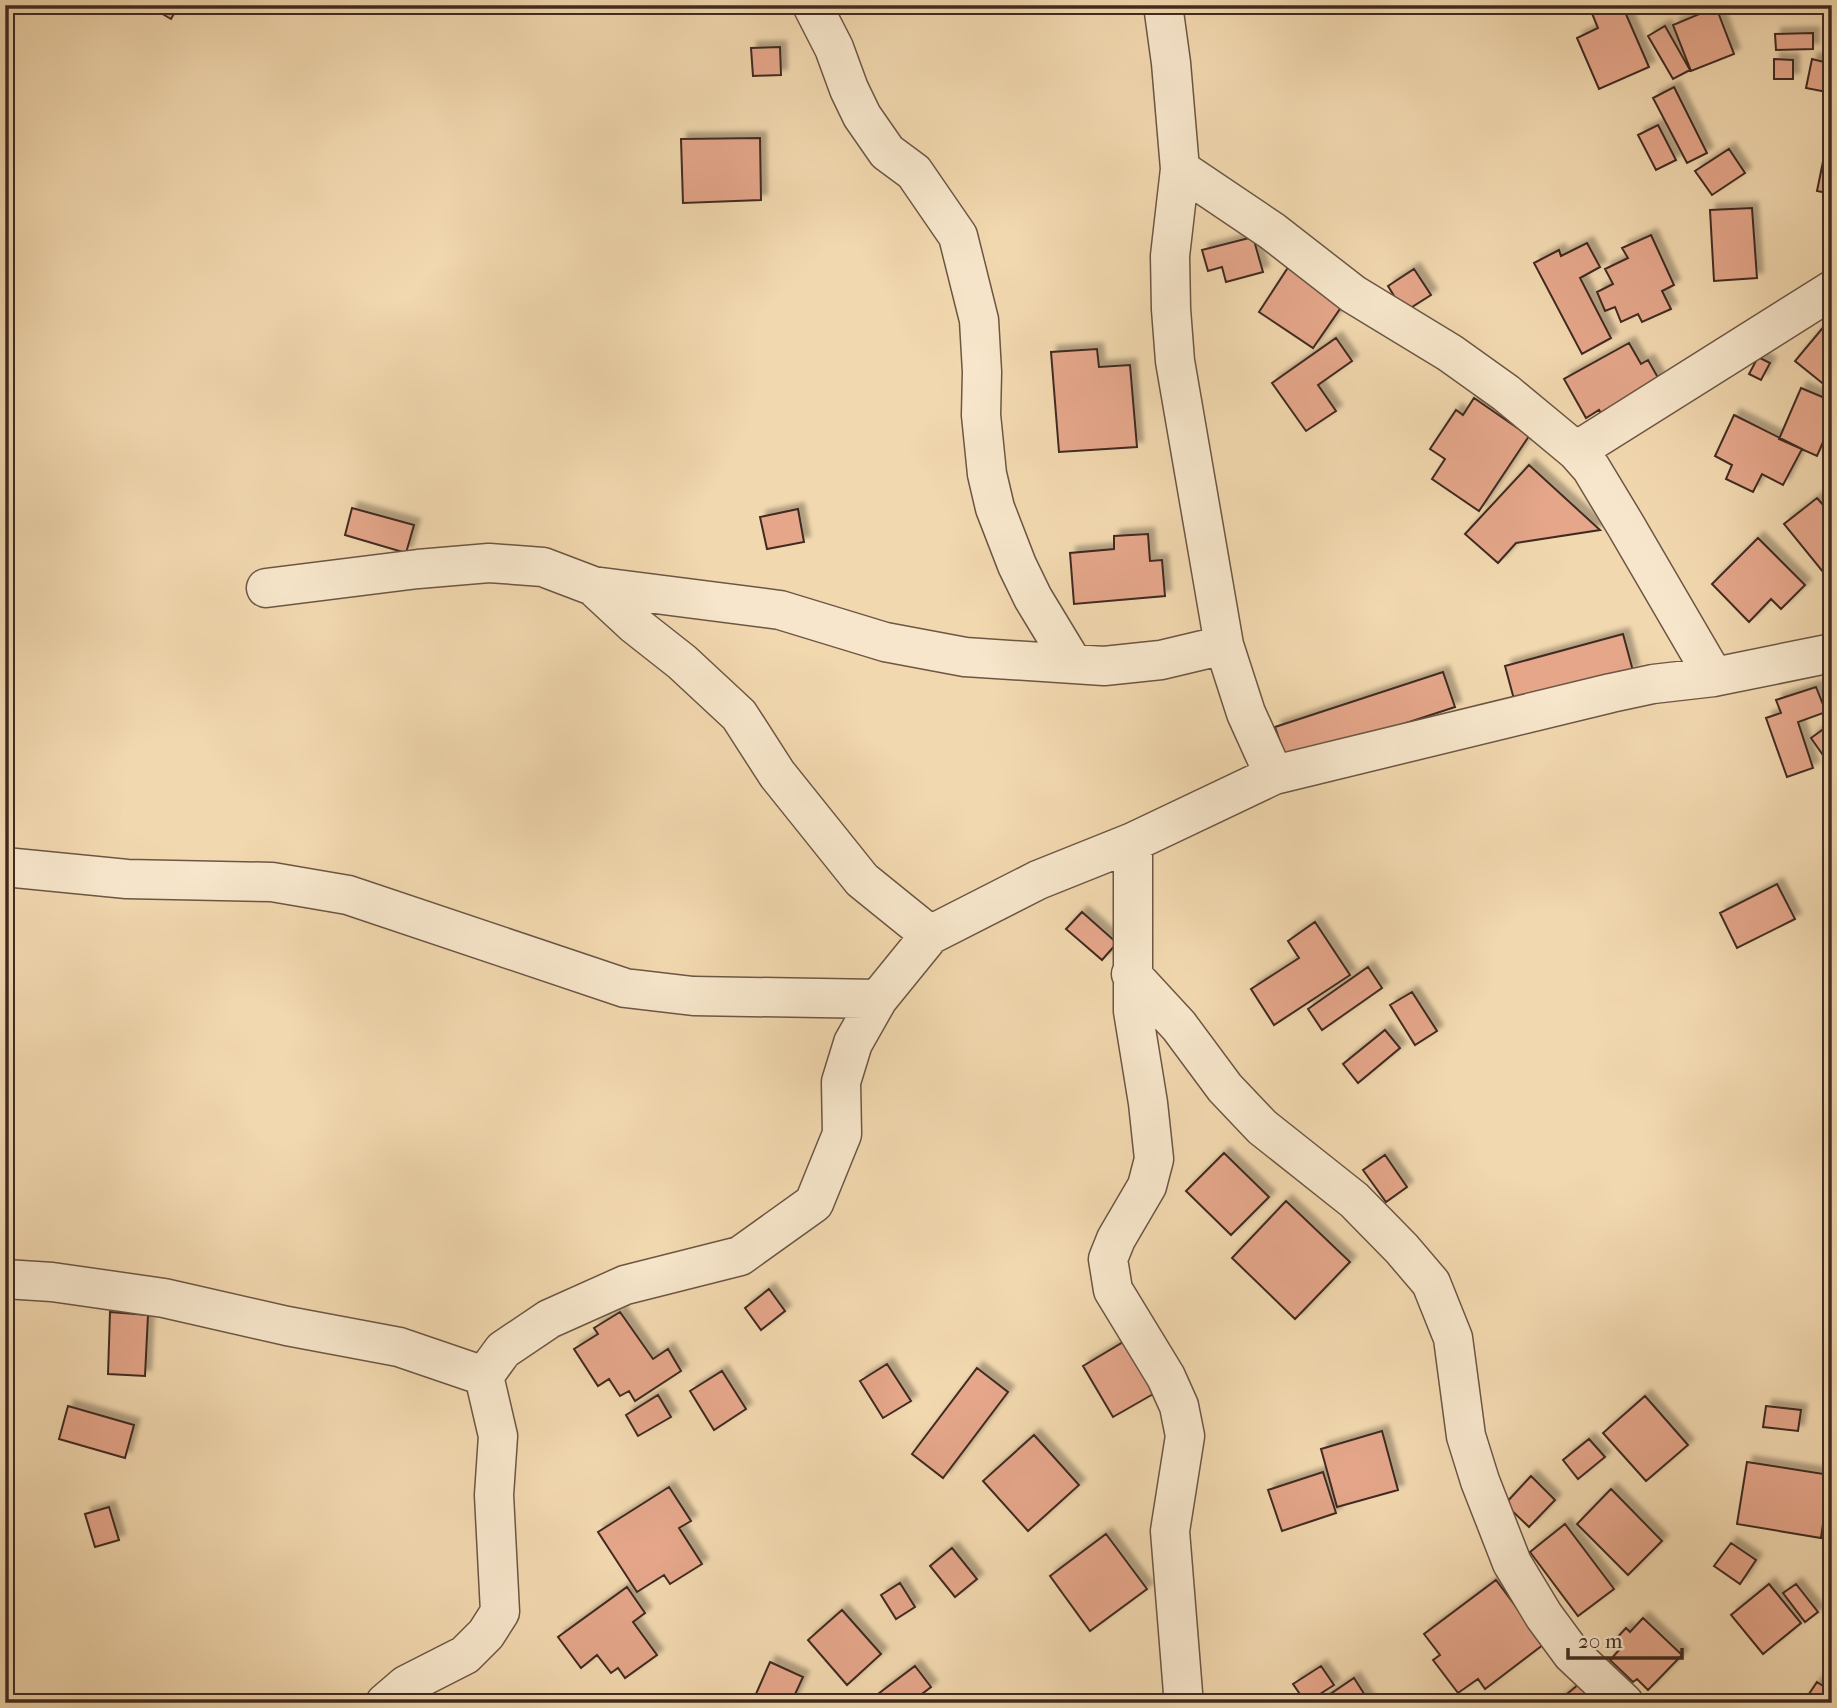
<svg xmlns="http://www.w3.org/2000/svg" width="1837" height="1708" font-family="'IM FELL French Canon',serif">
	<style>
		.building { fill: #e5a68a; stroke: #402b20; stroke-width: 2; filter: url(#shadow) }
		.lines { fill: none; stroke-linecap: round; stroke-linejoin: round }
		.minor-casing { stroke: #6c5644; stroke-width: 41 }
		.minor { stroke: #f7e6cb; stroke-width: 38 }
	</style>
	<defs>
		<filter id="shadow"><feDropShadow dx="6" dy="-6" stdDeviation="2" flood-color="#0004"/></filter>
	</defs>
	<rect width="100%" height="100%" fill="#f2d8af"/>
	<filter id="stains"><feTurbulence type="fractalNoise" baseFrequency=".00286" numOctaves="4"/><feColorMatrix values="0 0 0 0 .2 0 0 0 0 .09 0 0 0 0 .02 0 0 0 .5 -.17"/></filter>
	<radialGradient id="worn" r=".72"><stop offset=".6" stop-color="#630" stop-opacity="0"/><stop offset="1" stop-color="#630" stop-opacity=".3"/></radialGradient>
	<path class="building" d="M147 5H179L171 19Z
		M1605 5H1622L1649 67 1599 89 1577 38 1598 28 1591 11Z
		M1716 7 1734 54 1691 71 1673 25Z
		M1665 26 1690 70 1673 79 1648 36Z
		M1813 33V49L1776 50 1775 34Z
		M780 47 781 75 753 76 751 48Z
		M1774 59 1793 60V79H1774Z
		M1812 59 1832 64V93L1806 88Z
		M1674 87 1707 153 1687 163 1653 98Z
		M1658 125 1676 160 1656 170 1638 135Z
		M760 138 761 200 683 203 681 139Z
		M1827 142 1832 143V194L1817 191Z
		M1729 149 1745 173 1712 195 1695 171Z
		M1752 208 1757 278 1714 281 1710 210Z
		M1651 235 1674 285 1662 291 1671 309 1642 322 1638 314 1621 322 1615 307 1605 311 1597 292 1613 284 1605 269 1628 258 1622 248Z
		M1253 237 1263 272 1226 282 1222 267 1208 271 1202 250Z
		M1587 243 1600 267 1580 278 1611 338 1582 354 1534 263 1559 250 1561 256Z
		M1289 266 1344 303 1313 348 1259 312Z
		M1414 269 1431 295 1404 312 1388 286Z
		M1826 324 1832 329V391L1795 361Z
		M1336 338 1352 361 1318 385 1336 411 1306 431 1272 383Z
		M1629 343 1641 364 1648 360 1665 390 1607 423 1599 410 1586 418 1564 379Z
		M1097 349 1099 367 1130 365 1137 447 1059 452 1051 352Z
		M1758 357 1770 363 1761 380 1749 374Z
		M1801 388 1832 401V421L1817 456 1779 439Z
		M1474 398 1529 436 1479 511 1432 479 1445 459 1430 449 1456 410 1463 415Z
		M1734 415 1802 449 1783 485 1762 474 1753 492 1726 479 1732 465 1715 456Z
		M1529 465 1600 530 1516 543 1498 563 1465 534Z
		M1817 498 1832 515V583L1784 524Z
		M352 508 414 525 406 553 345 535Z
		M798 509 804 542 767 549 760 517Z
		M1148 534 1150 561 1162 560 1165 596 1074 604 1070 553 1114 549V536Z
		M1758 538 1805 585 1781 609 1771 599 1749 622 1712 584Z
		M1623 634 1633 671 1515 703 1505 666Z
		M1443 672 1455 707 1287 762 1275 727Z
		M1816 687 1826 712 1798 722 1813 768 1787 777 1766 718 1781 713 1776 700Z
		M1832 723V768L1811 738Z
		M1777 884 1795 919 1737 948 1720 913Z
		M1082 912 1117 943 1102 960 1066 929Z
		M1315 922 1350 975 1274 1025 1251 989 1299 958 1288 941Z
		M1368 967 1382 988 1322 1030 1308 1009Z
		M1412 992 1437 1031 1415 1045 1390 1005Z
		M1385 1030 1400 1048 1358 1083 1343 1064Z
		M1224 1153 1269 1197 1231 1235 1186 1191Z
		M1385 1155 1407 1187 1386 1202 1363 1170Z
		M1286 1201 1350 1262 1295 1319 1232 1258Z
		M769 1289 785 1311 761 1330 745 1308Z
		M110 1312 148 1315 145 1376 108 1374Z
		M620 1312 653 1359 668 1349 681 1371 635 1401 629 1391 620 1396 609 1379 598 1386 574 1349 598 1334 594 1328Z
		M1125 1341 1155 1393 1113 1417 1083 1366Z
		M887 1364 911 1401 883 1418 860 1381Z
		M977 1368 1008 1392 943 1478 912 1454Z
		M722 1371 746 1409 714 1430 690 1391Z
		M658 1395 671 1417 638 1436 626 1415Z
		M1645 1396 1688 1445 1646 1481 1603 1433Z
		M68 1406 134 1425 125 1458 59 1439Z
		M1766 1406 1801 1410 1798 1431 1763 1427Z
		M1382 1431 1398 1490 1337 1507 1321 1449Z
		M1034 1435 1079 1485 1028 1531 983 1481Z
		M1589 1439 1605 1457 1578 1479 1563 1460Z
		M1747 1462 1830 1475 1821 1538 1737 1524Z
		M1323 1472 1336 1513 1282 1531 1268 1490Z
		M1531 1476 1555 1500 1529 1527 1505 1504Z
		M669 1487 691 1521 679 1528 702 1564 670 1584 664 1575 637 1592 598 1532Z
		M1611 1489 1662 1541 1628 1575 1577 1524Z
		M109 1507 119 1540 95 1547 85 1514Z
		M1565 1524 1614 1589 1578 1616 1530 1552Z
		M1106 1534 1147 1589 1090 1631 1050 1576Z
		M1731 1543 1756 1560 1740 1584 1714 1566Z
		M952 1548 977 1579 955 1597 930 1566Z
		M1496 1580 1544 1644 1485 1689 1478 1679 1458 1693 1433 1660 1440 1655 1424 1634Z
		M900 1583 915 1607 896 1619 881 1595Z
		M1769 1584 1801 1623 1763 1654 1731 1615Z
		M1796 1584 1818 1612 1805 1622 1783 1593Z
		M627 1587 645 1613 633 1622 657 1655 625 1678 618 1668 611 1673 597 1655 581 1668 558 1637Z
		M842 1610 881 1654 847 1685 808 1640Z
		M1643 1618 1682 1655 1648 1690 1637 1679 1633 1682 1610 1660 1620 1649 1613 1642 1626 1628 1630 1632Z
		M770 1662 803 1677 791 1703H752Z
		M915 1666 931 1687 910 1703H884L878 1694Z
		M1321 1666 1334 1685 1306 1703 1293 1684Z
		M1354 1678 1370 1703H1317Z
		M1584 1680 1603 1703H1556Z
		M1817 1682 1832 1692V1703H1803Z"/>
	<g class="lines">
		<defs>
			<path id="minor" d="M812 5 834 48 849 89 862 116 887 152 914 172 958 236 979 320 982 372 981 415 987 474 995 508 1017 565 1033 598 1073 664
				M1163 5 1171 63 1180 169 1170 256 1171 309 1175 361 1224 645 1246 713 1274 775
				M1180 169 1272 231 1353 294 1450 353 1506 393 1576 451 1591 468 1626 526 1714 677
				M1576 451 1832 290
				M593 586 635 625 682 662 739 715 777 774 862 880 930 935
				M266 588 418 569 489 563 543 567 593 586 780 610 885 642 965 657 1104 666 1161 660 1224 645
				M1133 842V1011L1148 1103 1154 1159 1147 1186 1116 1239 1108 1259 1113 1290 1166 1377 1179 1406 1185 1436 1170 1531 1183 1693 1181 1703
				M5 867 127 879 272 882 348 895 625 988 693 996 878 999
				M1131 974 1179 1026 1225 1088 1262 1127 1354 1200 1402 1249 1431 1283 1453 1338 1466 1436 1480 1481 1512 1563 1544 1616 1572 1654 1624 1703
				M5 1279 52 1282 164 1298 287 1326 399 1347 484 1376
				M385 1703 406 1685 465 1655 486 1634 500 1612 494 1495 498 1436 484 1376 503 1350 549 1319 625 1285 740 1256 814 1203 842 1134 841 1082 853 1043 878 999 930 935 1038 880 1133 842 1274 775 1611 693 1653 684 1714 677 1832 653"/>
		</defs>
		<use href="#minor" class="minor-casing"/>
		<use href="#minor" class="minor"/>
	</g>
	<rect width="1837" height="1708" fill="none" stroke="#f2d8af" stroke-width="28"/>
	<rect x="7" y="7" width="1823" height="1694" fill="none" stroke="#402b20" stroke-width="3.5"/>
	<rect x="14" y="14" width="1809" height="1680" fill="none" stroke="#402b20" stroke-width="2"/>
	<path d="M1568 1648v10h114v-10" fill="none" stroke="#402b20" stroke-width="3.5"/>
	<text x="1578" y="1648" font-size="21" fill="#402b20" stroke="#f7e6cb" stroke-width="5" paint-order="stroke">20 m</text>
	<rect width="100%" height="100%" filter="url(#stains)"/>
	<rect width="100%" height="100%" fill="url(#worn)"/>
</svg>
